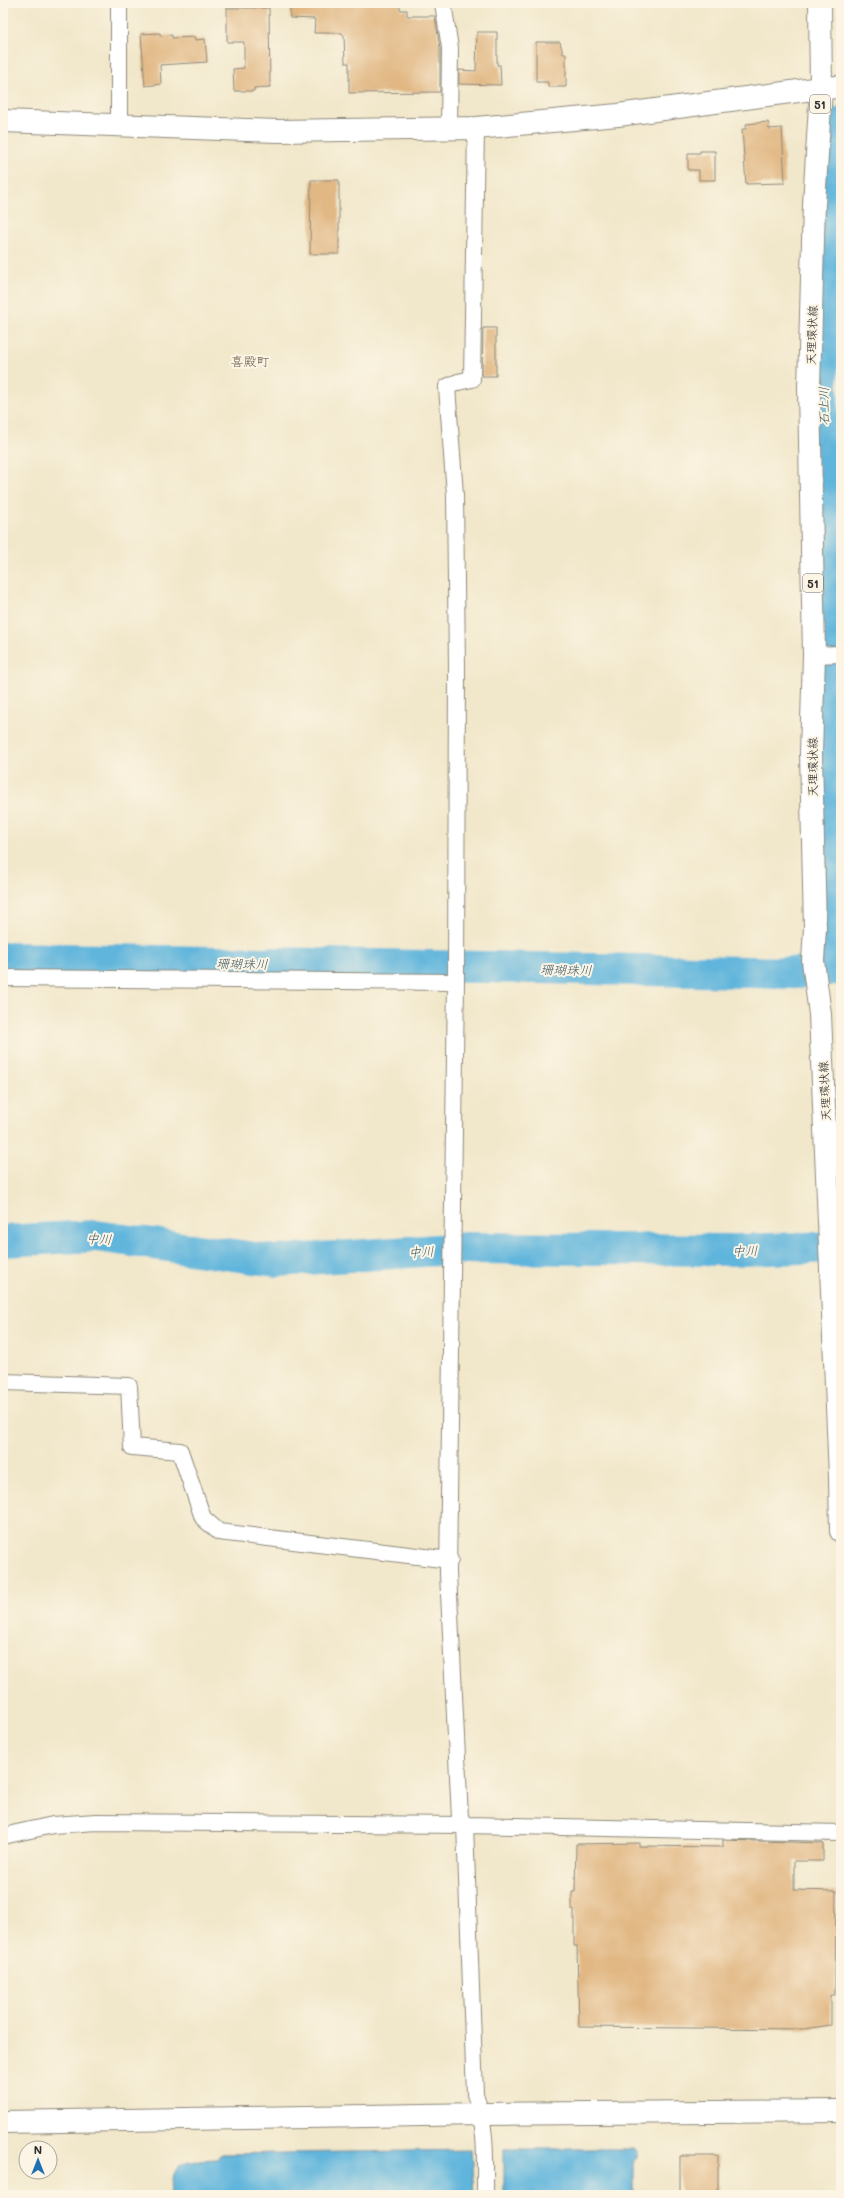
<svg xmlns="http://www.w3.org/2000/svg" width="844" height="2198" font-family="Mali,'Klee One',sans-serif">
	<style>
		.water { fill: #60b5dc; stroke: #467084 }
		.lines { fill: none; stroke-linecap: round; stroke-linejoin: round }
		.river { stroke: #60b5dc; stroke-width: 32 }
		.building { fill: #e1b783 }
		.street-casing { stroke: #8e897a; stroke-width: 18 }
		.secondary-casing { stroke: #8e897a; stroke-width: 24 }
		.primary-casing { stroke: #8e897a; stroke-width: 24 }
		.street { stroke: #fff; stroke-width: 16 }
		.secondary { stroke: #fff; stroke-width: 22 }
		.primary { stroke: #fff; stroke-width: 22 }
		.labels { text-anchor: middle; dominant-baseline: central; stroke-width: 4; stroke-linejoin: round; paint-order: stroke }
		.shield { fill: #fcf5e5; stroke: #6a6863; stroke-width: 1 }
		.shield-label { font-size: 11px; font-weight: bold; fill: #2b2b2b }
		.street-label { font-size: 12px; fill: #2b2b2b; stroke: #fcf5e5 }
		.neighbourhood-label { font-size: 13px; fill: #6b5c4a; stroke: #fcf5e5 }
		.water-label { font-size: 13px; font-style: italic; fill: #3e5b69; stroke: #fcf5e5 }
	</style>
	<rect width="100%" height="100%" fill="#fcf5e5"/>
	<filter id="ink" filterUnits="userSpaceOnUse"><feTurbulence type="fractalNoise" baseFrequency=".025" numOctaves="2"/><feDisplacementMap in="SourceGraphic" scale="8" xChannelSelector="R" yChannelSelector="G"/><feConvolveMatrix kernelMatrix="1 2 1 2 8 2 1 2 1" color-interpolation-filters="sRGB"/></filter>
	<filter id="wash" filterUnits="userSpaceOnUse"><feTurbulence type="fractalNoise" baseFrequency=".012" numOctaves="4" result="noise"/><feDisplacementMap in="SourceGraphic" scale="16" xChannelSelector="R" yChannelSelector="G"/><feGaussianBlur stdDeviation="0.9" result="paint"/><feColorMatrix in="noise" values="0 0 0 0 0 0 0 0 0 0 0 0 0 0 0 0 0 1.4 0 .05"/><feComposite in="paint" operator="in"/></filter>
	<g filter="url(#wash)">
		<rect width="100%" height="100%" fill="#f1e7ca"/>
		<path class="water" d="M504 2149H633L637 2151V2157L633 2160V2195H504Z
			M471 2150 474 2195H170C173 2158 185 2161 217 2159L221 2154Z"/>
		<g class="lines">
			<path class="river" d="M3 958 795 973 837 969 827 693 824 673 827 607 822 380 825 258 830 214 833 133 841 123
				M3 1241 96 1236 276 1261 468 1248 736 1250 841 1247"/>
		</g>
		<g id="blocks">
			<path class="building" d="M290 3H400V10H407V16H435L440 49V92L349 93V63H345L344 35H342V33H314L315 19 290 18Z
				M227 8H269L270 87 254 88V91H234L233 69 244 68V42H227Z
				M477 32H497V65H500L501 85 459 84V70L476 71Z
				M160 33V36L172 35V38L195 37V40L205 39 207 62 160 65 161 84 145 86 141 34Z
				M536 42H560L563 54H566V87H548V82H536Z
				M768 122 769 129 782 128 785 183 746 184 742 129H746V124Z
				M700 151H715V180H699V170H688V153H700Z
				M311 180H339V254H310Z
				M483 328H496V376H482Z
				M723 1840 823 1843V1861H794V1890L836 1891 835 1995H831V2025L804 2029 579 2027 577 1946H574V1910H572V1892H575L576 1844 639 1843V1846L723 1847Z
				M680 2156H718V2195H680Z"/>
		</g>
	</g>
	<g filter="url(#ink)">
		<use href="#blocks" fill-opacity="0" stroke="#8e897a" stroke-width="1"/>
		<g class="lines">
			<defs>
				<path id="street" d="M443 3 450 48 449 129
					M119 124V3
					M476 128 472 379 458 382 447 387 455 495 457 667 456 982 448 1573 460 1818 465 1825 475 2094C487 2127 485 2160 485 2195
					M814 655 841 654
					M3 978 456 982
					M3 1382 129 1386 132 1447 180 1451 203 1518 219 1532 450 1560
					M3 1836 53 1825 96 1822 465 1825 841 1833"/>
				<path id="secondary" d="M3 121 277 131 476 128 618 115 821 88 841 87
					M3 2122 482 2114 841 2111"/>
				<path id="primary" d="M820 3 821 88 814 204 809 388 814 655 811 753 815 928 813 961 820 1014 840 1476 841 1531"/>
			</defs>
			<use href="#street" class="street-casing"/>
			<use href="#secondary" class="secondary-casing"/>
			<use href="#primary" class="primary-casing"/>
			<use href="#street" class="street"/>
			<use href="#secondary" class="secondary"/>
			<use href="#primary" class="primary"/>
		</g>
	</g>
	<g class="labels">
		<g class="shield">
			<rect x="810" y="95" width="20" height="18" rx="3"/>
			<rect x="803" y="574" width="20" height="18" rx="3"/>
		</g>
		<g class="shield-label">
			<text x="820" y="104">51</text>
			<text x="813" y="583">51</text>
		</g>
		<g class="street-label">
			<text transform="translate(811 335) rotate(-88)">天理環状線</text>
			<text transform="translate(812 767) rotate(-90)">天理環状線</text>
			<text transform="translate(824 1091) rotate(-93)">天理環状線</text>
		</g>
		<g class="neighbourhood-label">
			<text x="250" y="360">喜殿町</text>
		</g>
		<g class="water-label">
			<text transform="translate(823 406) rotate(-91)">石上川</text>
			<text transform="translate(242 963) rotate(1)">珊瑚珠川</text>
			<text transform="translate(566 969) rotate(1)">珊瑚珠川</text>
			<text transform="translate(99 1238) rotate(3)">中川</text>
			<text transform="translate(745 1250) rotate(-1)">中川</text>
			<text transform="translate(421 1251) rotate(-4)">中川</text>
		</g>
	</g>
	<rect width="844" height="2198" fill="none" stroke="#fcf5e5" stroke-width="16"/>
	<g transform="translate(38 2160)"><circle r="19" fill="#fcf5e5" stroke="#a8a49b"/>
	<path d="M0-3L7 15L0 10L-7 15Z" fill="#1f6fb2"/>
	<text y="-6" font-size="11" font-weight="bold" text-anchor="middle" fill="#2b2b2b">N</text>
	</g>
</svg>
